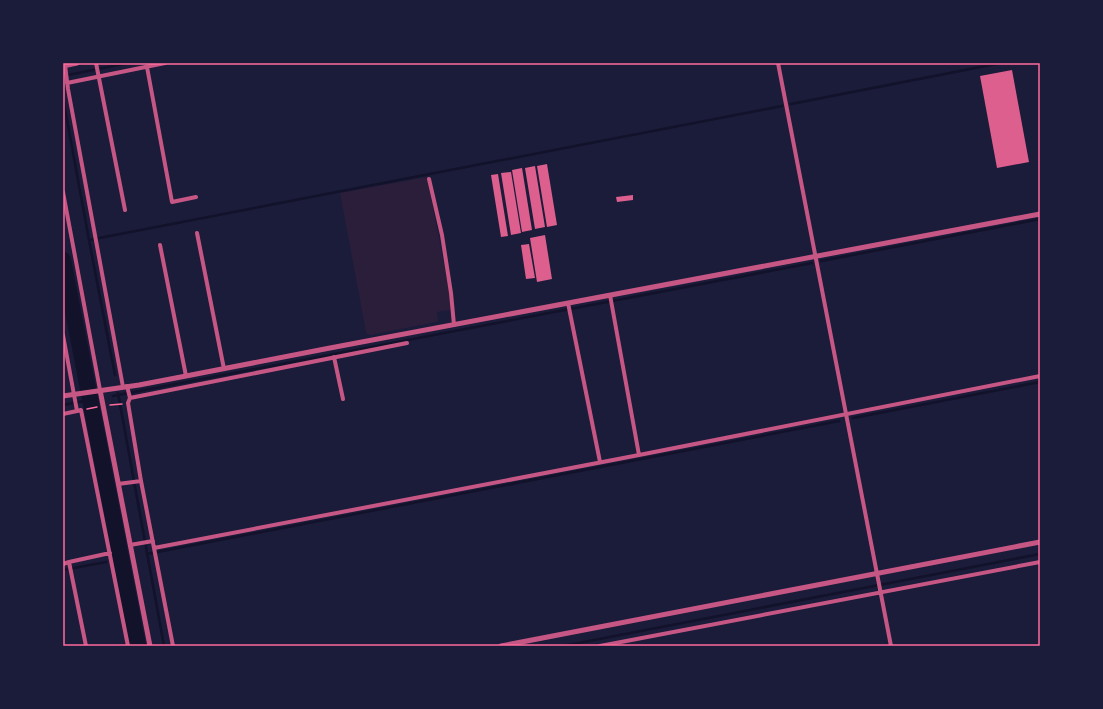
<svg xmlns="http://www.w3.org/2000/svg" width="1103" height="709" font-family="Barlow,sans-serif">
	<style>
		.green { fill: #2a1e3b }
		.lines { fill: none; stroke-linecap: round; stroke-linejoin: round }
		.stream { stroke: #12122b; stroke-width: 2.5 }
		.river { stroke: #12122b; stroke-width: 16 }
		.building { fill: #dd5f8e }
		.path { stroke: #ff6b9d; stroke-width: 1.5 }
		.minor { stroke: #c65784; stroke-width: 4 }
		.tertiary { stroke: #c65784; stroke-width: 5 }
		.neatline { fill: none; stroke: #ff6b9d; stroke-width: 1.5 }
	</style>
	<rect width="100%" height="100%" fill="#1b1b3a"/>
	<path class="green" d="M427 177 450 295V310L437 312 438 321 436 322 371 335 367 334 366 332 340 193Z"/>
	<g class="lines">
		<path class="stream" d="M63 76 128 63
			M63 98 89 240 115 375
			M791 104 1001 63
			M89 240 782 106
			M821 261 1040 219
			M118 393 164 646
			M113 396 812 263
			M63 405 95 399
			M853 418 1040 382
			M147 554 839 421
			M117 560 121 559
			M63 570 106 562
			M563 646 1040 554"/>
		<path class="river" d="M63 260 138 646"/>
	</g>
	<path class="building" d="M1012 70 1029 162 997 168 980 76Z
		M547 164 557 225 547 227 537 166Z
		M535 166 545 227 535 229 525 168Z
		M522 168 532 230 522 232 512 170Z
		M511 172 521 233 511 235 501 173Z
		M498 174 508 236 501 237 491 175Z
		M633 195V200L617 202 616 197Z
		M545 235 552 279 537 282 530 238Z
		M529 244 535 278 526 279 521 245Z"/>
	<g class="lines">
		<path class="path" d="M110 405 122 404
			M87 409 97 407"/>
		<path class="minor" d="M96 63 125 210
			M778 63 891 646
			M65 65 68 89 123 387
			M147 67 172 202 196 197
			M67 83 165 63
			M429 179 442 235 451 293 454 325
			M63 192 100 390
			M197 233 224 369
			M160 245 186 376
			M610 295 639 455
			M568 303 600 462
			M63 335 77 411 81 410 128 646
			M334 357 343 399
			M127 386 130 398
			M63 414 77 411
			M118 484 141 481
			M130 545 153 541
			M154 548 639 455 1040 376
			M69 562 86 646
			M63 564 69 562 110 553
			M173 646 141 481 128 403 130 398 407 343
			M600 646 1040 562"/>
		<path class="tertiary" d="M63 66 77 63
			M100 390 150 646
			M63 396 139 385 186 376 330 348 1040 214
			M501 646 1040 542"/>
	</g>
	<rect width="1103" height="709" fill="none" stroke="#1b1b3a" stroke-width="128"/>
	<rect x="64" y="64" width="975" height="581" class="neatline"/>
</svg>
